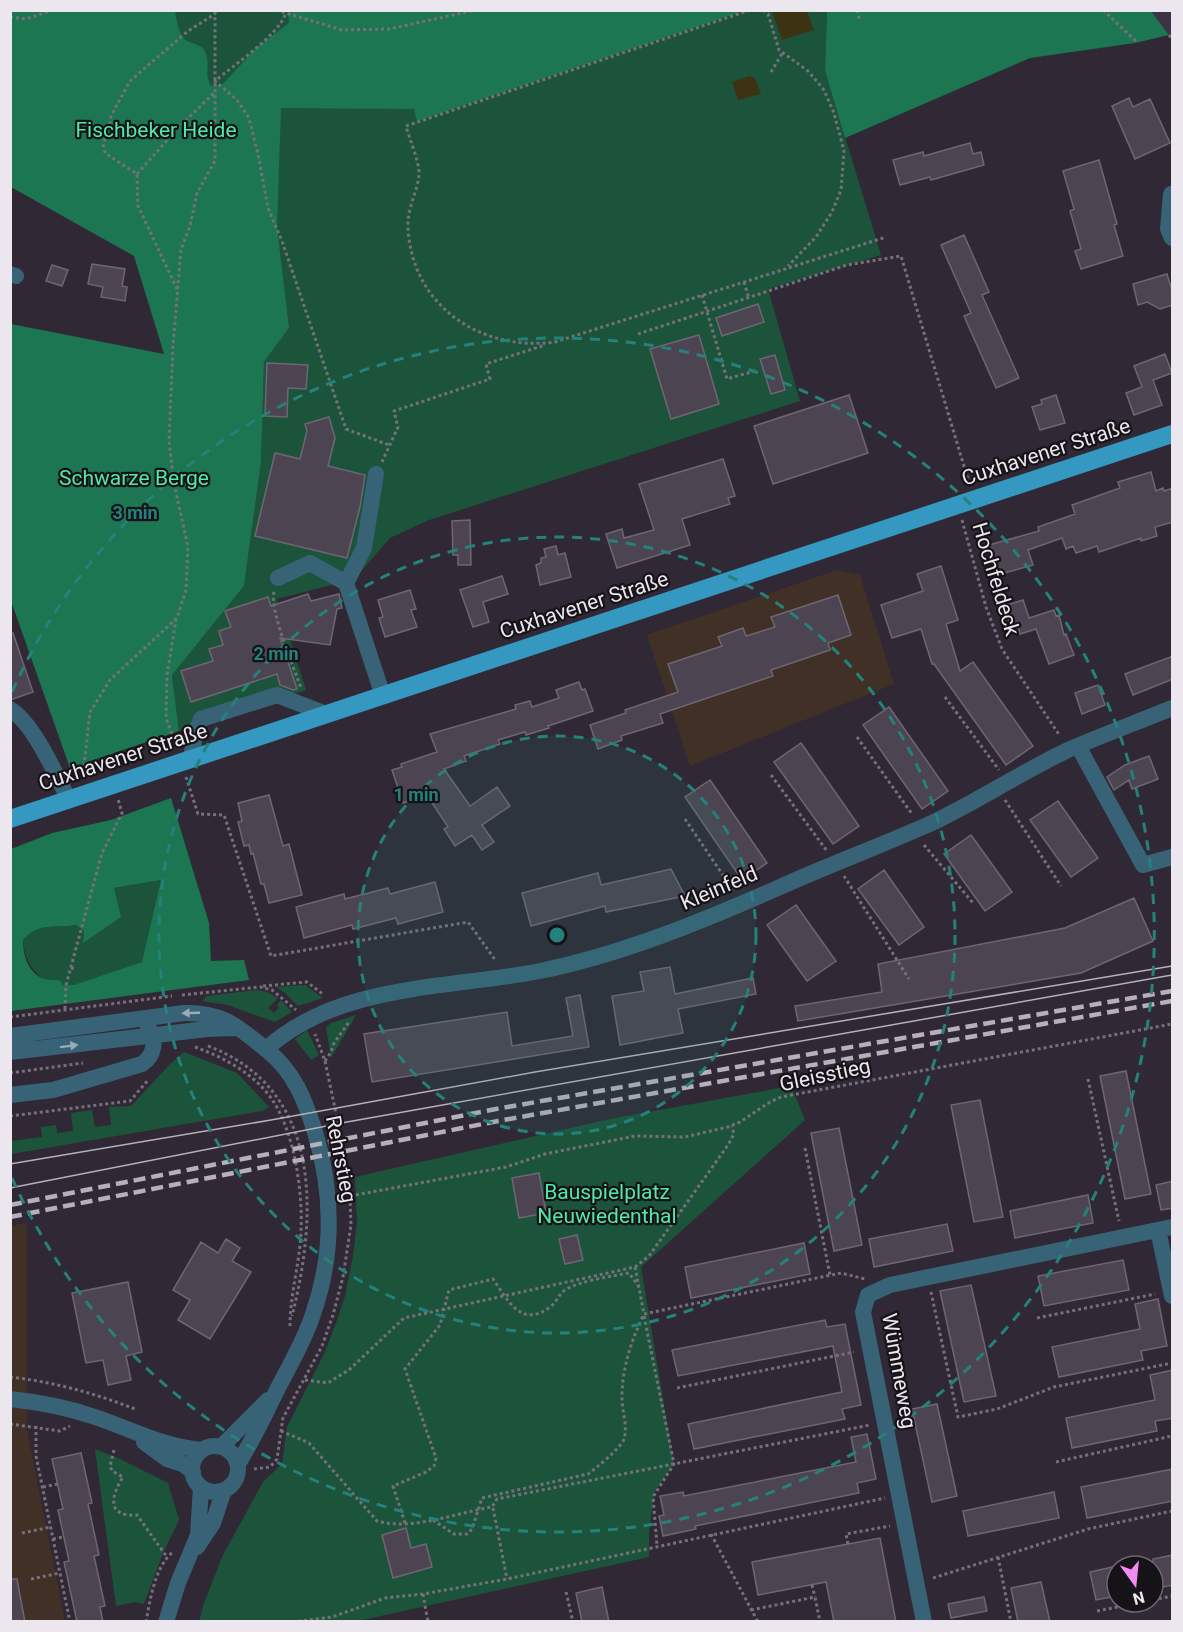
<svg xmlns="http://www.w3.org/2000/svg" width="1183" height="1632" font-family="Roboto,sans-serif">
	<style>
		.commercial { fill: #403025 }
		.education { fill: #3c3444 }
		.green { fill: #1c543b }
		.forest { fill: #1b7651; fill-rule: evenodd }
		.sand { fill: #3c3313 }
		.building { fill: #4d4451; stroke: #6e6673; stroke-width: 1.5 }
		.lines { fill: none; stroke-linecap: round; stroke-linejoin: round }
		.path { stroke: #76707a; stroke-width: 3; stroke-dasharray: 3 3; stroke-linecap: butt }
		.minor { stroke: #386377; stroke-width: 16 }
		.major { stroke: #3498c1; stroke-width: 18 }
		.tram { stroke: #b6b0ba; stroke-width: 1.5 }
		.rail { stroke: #b6b0ba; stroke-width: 4.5; stroke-dasharray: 12 6; stroke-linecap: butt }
		.oneway { fill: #9bacb9 }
		.ring { fill: none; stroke: #25817b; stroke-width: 3; stroke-dasharray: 10 8 }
		.labels { text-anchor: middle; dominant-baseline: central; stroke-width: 4.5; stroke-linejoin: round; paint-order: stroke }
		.park-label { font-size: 21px; fill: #52e8a6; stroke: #161318 }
		.street-label { font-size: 21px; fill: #ece7ef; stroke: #161318 }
		.centre { fill: #25817b; stroke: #161318; stroke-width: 3 }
		.ring-label { font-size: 18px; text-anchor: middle; font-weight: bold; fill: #25817b; stroke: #161318; stroke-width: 4.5; stroke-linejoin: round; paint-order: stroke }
	</style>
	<rect width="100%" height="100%" fill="#302935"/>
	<path class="commercial" d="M837 570 860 575 894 684 690 766 647 635Z
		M27 1223V1430L65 1621 11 1622 10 1226Z"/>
	<path class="education" d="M1151 11H1172V39Z"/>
	<path class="green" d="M10 11H827L825 71 881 255 768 289 800 401 429 520 390 538 354 579 277 599 306 690 179 731 172 675 244 586 261 463 264 362 289 328 11 187Z
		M161 880 143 962C121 969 98 980 75 985 46 991 24 967 23 940 40 921 56 929 76 925L84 931 83 942 114 888Z
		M305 985 323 998 298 1006 285 993 276 987Z
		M257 990 267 992 278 998 268 1008 274 1013 279 1007 277 1005 281 1000 292 1012 275 1022 228 1005 202 1001 207 996Z
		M356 1015 331 1058 326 1027 331 1023Z
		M307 1030 319 1055 311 1060 295 1039Z
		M184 1052 237 1073 269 1107 262 1111 11 1154V1141L42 1137 41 1127 56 1125 57 1133 73 1131 71 1113 92 1110 95 1127 111 1125 109 1107 131 1106 170 1064Z
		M791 1086 805 1120 641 1267 674 1464 654 1493 649 1534V1557L358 1621 199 1622 204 1603 223 1555 263 1482 282 1464 287 1427 324 1354 336 1323 345 1296 353 1256 357 1222 355 1177 615 1118Z
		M95 1449 118 1458 168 1483 179 1520 163 1553 144 1604 135 1602 116 1606Z"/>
	<path class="forest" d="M11 10 175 11C177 21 178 35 187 41 195 45 203 44 206 54 210 65 204 75 211 86L222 85 256 48 289 23 288 11H743L417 121 414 109 281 108 277 228 289 328 264 362 261 463 244 586 172 675 179 731 70 768 11 601V324L164 354 134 256 11 187Z
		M827 11H1151L1169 35 1135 43 1030 58 845 138 825 71Z
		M171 798 209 923 211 961 244 960 249 980 11 1011V849L52 833 111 820ZM161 880 142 962 74 985H63L59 980C34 983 23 963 23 940 40 921 56 929 76 925L84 931 83 943 121 917 114 888Z"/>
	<path class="sand" d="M772 11H807L814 30 782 40Z
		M749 76 755 78 761 94 738 100 732 82Z"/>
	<path class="building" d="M1129 98 1133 107 1150 99 1170 143 1135 159 1112 106Z
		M970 143 973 154 981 152 984 165 931 180 930 177 900 185 893 160 923 152 924 156Z
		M1099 160 1117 224 1114 225 1123 256 1081 269 1075 251 1081 249 1070 211 1074 209 1063 171Z
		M964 235 989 292 982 295 1019 378 996 388 964 316 971 313 941 245Z
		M92 264 125 269 122 286 127 287 125 301 101 297 103 287 88 284Z
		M52 265 68 270 62 286 46 281Z
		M1167 274 1173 294V305L1160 309 1147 302 1138 305 1133 284Z
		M758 304 764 322 722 336 716 318Z
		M699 335 719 404 671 419 650 349Z
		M1165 354 1172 373 1153 380 1162 405 1134 415 1126 393 1142 387 1134 366Z
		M775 355 785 390 771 394 760 359Z
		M267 363 308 365 306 389 288 388 287 417 265 416Z
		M849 395 868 453 773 484 754 426Z
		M1056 395 1065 423 1040 430 1032 407 1042 404 1041 400Z
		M329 417 335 438 328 466 365 475 360 507 347 558 255 536 275 453 300 459 307 431 305 424Z
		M723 459 735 496 728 498 730 504 682 519 690 545 617 568 606 534 622 529 624 538 654 530 639 484Z
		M1151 472 1156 491 1163 488 1164 491 1173 488V522L1155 527 1157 536 1141 541V538L1099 552 1097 546 1076 553 1073 546 1066 549 1062 538 1028 550 1033 565 997 575 989 545 1039 531 1038 527 1075 514 1072 505 1120 488 1118 482Z
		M470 520 471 565H458V555H453L452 521Z
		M556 546 558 555 565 553 571 577 540 585 536 565 541 563V558L546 557 544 549Z
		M941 566 958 620 946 624 960 671 973 662 1033 746 1006 765 934 664H932L921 629 892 638 881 605 923 591 917 574Z
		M502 576 508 594 483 602 489 622 473 627 460 590Z
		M410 590 416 609 411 610 417 627 385 637 379 618 383 617 378 600Z
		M308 594 311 601 339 594 342 608 337 609 330 645 280 638 297 689 293 690 280 685 277 674 191 702 181 671 213 661 209 649 223 645 219 631 231 627 225 611 268 597 271 606Z
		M838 595 851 635 828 643 830 650 771 670 773 676 660 714 663 723 621 736 622 740 598 749 590 725 626 713 625 710 678 692 668 664 722 646 718 637 743 628 746 636 775 627 771 617Z
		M1023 600 1029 618 1054 610 1056 616 1059 615 1064 635 1066 634 1074 655 1049 664 1036 629 1020 634 1019 630 1012 632 1004 606Z
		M10 633H13L33 692 13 699H10Z
		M1173 656V679L1133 695 1125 674Z
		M579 682 582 690 585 689 593 711 548 726 549 728 526 735 525 732 498 740 500 744 464 756 466 761 444 769 470 806 497 787 510 806 482 825 494 842 482 850 472 835 455 846 444 829 448 827 427 795 403 803 392 770 402 767 401 764 437 752 430 734 516 709 515 705 530 701 532 707 559 698 556 690Z
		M1098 685 1105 705 1082 714 1075 693Z
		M889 707 948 791 922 809 863 725Z
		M801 743 859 826 833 844 774 762Z
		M1149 756 1158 779 1132 789 1129 780 1114 790 1107 777 1125 765Z
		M710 780 767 863 742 880 685 797Z
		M269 795 283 846 289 844 302 895 269 903 264 884H261L253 853 251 854 249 845 244 846 238 822 242 821 238 803Z
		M1058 801 1098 858 1071 877 1030 820Z
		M971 835 1012 892 985 911 944 854Z
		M671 869 685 896 606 912 605 906 531 926 522 893 598 873 601 885Z
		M884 870 924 927 899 945 858 889Z
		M435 882 443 912 398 924 396 918 353 929 352 925 304 938 296 907 344 894 345 899 388 888 390 894Z
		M1134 898 1153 941 1081 973 798 1021 795 1006 882 992 878 964 1065 928Z
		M796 905 836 961 807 981 767 925Z
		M670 967 675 994 753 978 756 994 678 1009 683 1033 620 1045 612 996 644 991 640 972Z
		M580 995 589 1047 372 1082 364 1034 507 1012 512 1046 573 1036 566 998Z
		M1126 1071 1151 1194 1125 1199 1100 1076Z
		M980 1100 1003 1217 974 1222 951 1105Z
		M839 1128 862 1245 834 1251 811 1133Z
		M539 1173 546 1213 519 1218 512 1178Z
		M1173 1181V1208L1161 1210 1156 1185Z
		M1088 1195 1093 1223 1015 1238 1010 1211Z
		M947 1224 953 1251 874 1267 869 1239Z
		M577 1235 583 1260 565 1264 559 1239Z
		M226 1239 240 1248 232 1261 251 1272 210 1339 178 1320 190 1300 173 1290 201 1242 218 1253Z
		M804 1243 810 1274 691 1298 685 1267Z
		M1123 1260 1129 1290 1044 1306 1038 1276Z
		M128 1282 142 1352 126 1356 131 1380 108 1385 103 1360 86 1363 72 1293Z
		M971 1285 996 1396 964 1402 940 1291Z
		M1158 1299 1167 1346 1141 1351 1143 1360 1059 1377 1052 1347 1140 1329 1135 1304Z
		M825 1320 827 1327 845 1324 861 1405 842 1409 845 1419 694 1449 688 1424 842 1392 833 1346 678 1376 672 1350Z
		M1173 1370V1418L1155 1421 1157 1431 1072 1448 1066 1418 1155 1400 1150 1375Z
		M937 1404 957 1496 932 1502 912 1409Z
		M867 1434 876 1479 857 1483 859 1493 695 1526 696 1529 663 1536 659 1516 664 1515 660 1496 683 1492 684 1496 856 1462 851 1437Z
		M81 1453 92 1503 88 1504 99 1555 94 1556 105 1606 100 1607 103 1622H77L64 1562 69 1561 58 1510 63 1509 52 1459Z
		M1173 1469V1501L1087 1518 1081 1487Z
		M1054 1492 1059 1518 968 1536 963 1511Z
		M406 1528 411 1548 426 1544 432 1567 393 1578 382 1535Z
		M880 1538 896 1622H834L826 1582 758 1595 752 1562Z
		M1173 1555V1585L1153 1589V1559Z
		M1117 1566V1596L1096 1600 1090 1572Z
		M10 1579H17L25 1622H10Z
		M1041 1582 1050 1622H1018L1011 1588Z
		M602 1587 609 1622H582L576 1593Z
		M984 1597 987 1611 951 1618 948 1604Z"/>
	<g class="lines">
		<path class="path" d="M276 10 342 30 389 29 476 10
			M750 10 406 126C409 138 420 163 419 175 417 193 407 208 408 228 412 306 481 352 555 342L886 237
			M763 10 768 14 779 50 808 71 824 90 834 113 844 151 841 190 832 212 816 237 788 266
			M857 10 860 21
			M1103 10 1136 41
			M285 15C277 36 234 65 215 81L237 100 249 118 258 154 268 208 282 241 346 429 389 445
			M10 17 26 19 53 10
			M1169 35 1172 39
			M771 72 783 52
			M137 174 180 126 215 92
			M744 282 749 299
			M177 289 138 206 137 174 105 153 103 144 109 129 111 116 130 81 188 31 215 14
			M702 295 727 379 758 370
			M638 334 847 265 901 256 969 483
			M382 462 398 427 394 411 490 379 486 364 545 345
			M962 520 986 607 1002 649 1060 736
			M274 592C269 609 294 668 301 688
			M945 697 999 770
			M857 737 912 814
			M176 745 166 718 167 675 176 620
			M771 775 827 851
			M89 777 84 766 90 712 110 680 177 618 186 590 188 547 174 483 169 441 173 346 181 249 190 226 197 193 215 161V10
			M186 777 198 814 224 815 271 956 468 922 496 961
			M1005 800 1061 886
			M685 819 733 890
			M924 845 973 903
			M844 876 909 979
			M71 968 77 969
			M263 986 307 982 324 995
			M182 995 260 987 272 990 296 1010
			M65 1009 66 985 102 853 122 813 118 799
			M10 1017 172 996
			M208 1046C324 1090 317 1217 292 1316
			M195 1047C223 1057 253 1073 271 1098 294 1130 303 1191 301 1230 300 1263 290 1294 290 1326
			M325 1061 331 1052 334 1043 349 1022
			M10 1073 83 1063
			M1088 1079 1119 1221
			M10 1116 130 1101 149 1079
			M805 1148 830 1275
			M350 1196 506 1167 545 1154 635 1136 685 1137 728 1127 740 1122 770 1102 781 1097 1172 1024
			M635 1267 644 1314 841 1273 865 1279
			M931 1292 958 1417 997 1409 1054 1387 1172 1363
			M644 1316 674 1464 653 1497 657 1546
			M1037 1318 1155 1294
			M10 1377C54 1382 94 1393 135 1409
			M305 1380 328 1383 350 1369 404 1318 635 1267 649 1256 728 1145 734 1134 732 1126
			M677 1388 854 1352
			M10 1424 60 1431 70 1426
			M36 1426V1456L70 1622
			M281 1431 309 1443 377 1521C413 1531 455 1513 492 1507L497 1499 870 1425
			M114 1450 110 1466 112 1471 123 1477C111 1496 106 1517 137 1515L167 1557
			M1056 1462 1172 1436
			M254 1469 270 1467 277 1459 283 1418 322 1346 333 1315 343 1277 351 1225 350 1196 346 1161 325 1061 315 1034
			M43 1487 58 1484
			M493 1508 507 1579
			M433 1520 454 1534H467L472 1529 482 1498 588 1474C596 1468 621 1448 624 1439 628 1426 622 1412 622 1398 622 1368 631 1341 644 1314
			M405 1523 393 1486 426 1472 434 1466 436 1458 405 1369 440 1325 449 1290 493 1279C508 1300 521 1329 550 1307 556 1303 559 1294 565 1290 579 1281 612 1276 629 1273L639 1287
			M22 1533 51 1527
			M711 1534 758 1622
			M53 1539 63 1537
			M848 1544 846 1534 890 1526
			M998 1557 1011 1622
			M933 1578 1088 1529 1172 1511
			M31 1579 60 1573
			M812 1585 815 1597
			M566 1592 573 1622
			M423 1594 428 1622
			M1153 1600 1172 1596
			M751 1610 815 1597 820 1622
			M1097 1611 1144 1602
			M146 1622C150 1600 155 1566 173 1552
			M292 1622 332 1617 385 1598 423 1594 507 1579 885 1498"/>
		<path class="minor" d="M1171 194 1168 229 1172 238
			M10 274 16 276
			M278 578 310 563 346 583 383 696
			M346 583 364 548 376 474
			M10 709C34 724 55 773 68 798
			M1078 746 1143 865 1172 857
			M191 758 196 731 201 719 277 695 326 714
			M10 1036 184 1013C224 1012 238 1027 268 1051 294 1072 305 1100 315 1132 333 1192 334 1254 313 1314 304 1342 289 1366 276 1392 264 1417 253 1440 238 1464
			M266 1049C339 983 448 989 540 971 623 954 703 921 780 887 831 864 883 845 934 822 979 800 1022 772 1068 750 1102 735 1138 722 1172 708
			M10 1052 207 1029 236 1028
			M10 1095 53 1090 142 1064C155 1055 157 1040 148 1027
			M1158 1230 1172 1296
			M10 1399C38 1402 65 1407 92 1416 129 1428 163 1447 202 1450
			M144 1442 167 1459 183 1464 193 1472
			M192 1469a23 23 0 1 1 46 0a23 23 0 1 1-46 0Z
			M221 1447 268 1400
			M197 1547 213 1523 224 1490
			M166 1622 178 1583 198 1535 201 1487
			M924 1622 863 1312 868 1295 890 1285 1172 1227"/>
		<path class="major" d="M10 819 1172 434"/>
		<path class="tram" d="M10 1164 271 1120 535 1072 1172 966
			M10 1188 347 1122 1172 975"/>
		<path class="rail" d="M10 1205 496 1109 1172 991
			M10 1217 498 1121 1172 1001"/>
	</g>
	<defs><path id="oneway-solid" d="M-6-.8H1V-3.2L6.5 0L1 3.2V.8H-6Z" transform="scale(1.5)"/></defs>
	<g class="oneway">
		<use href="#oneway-solid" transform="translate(191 1013) rotate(178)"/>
		<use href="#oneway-solid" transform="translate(69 1046) rotate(-7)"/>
	</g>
	<circle cx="557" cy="935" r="199" fill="#25817b" fill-opacity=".12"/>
	<g class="ring">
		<circle cx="557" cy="935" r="199"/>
		<circle cx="557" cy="935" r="398"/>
		<path d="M12 692A597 597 0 1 1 12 1178"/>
	</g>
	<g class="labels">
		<g class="park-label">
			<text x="156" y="130">Fischbeker Heide</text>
			<text x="134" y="478">Schwarze Berge</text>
			<text x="607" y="1192">Bauspielplatz<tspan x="607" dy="24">Neuwiedenthal</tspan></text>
		</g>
		<g class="street-label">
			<text transform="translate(1046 452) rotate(-18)">Cuxhavener Straße</text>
			<text transform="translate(996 579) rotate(73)">Hochfeldeck</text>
			<text transform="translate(584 605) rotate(-18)">Cuxhavener Straße</text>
			<text transform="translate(123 757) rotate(-18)">Cuxhavener Straße</text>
			<text transform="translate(719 888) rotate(-23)">Kleinfeld</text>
			<text transform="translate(825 1075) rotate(-12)">Gleisstieg</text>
			<text transform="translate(341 1159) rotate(79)">Rehrstieg</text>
			<text transform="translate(899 1371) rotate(80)">Wümmeweg</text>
		</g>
	</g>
	<circle cx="557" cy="935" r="9" class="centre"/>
	<g class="ring-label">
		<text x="135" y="519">3 min</text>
		<text x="276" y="660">2 min</text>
		<text x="416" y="801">1 min</text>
	</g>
	<rect width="1183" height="1632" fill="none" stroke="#ece7ef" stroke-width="24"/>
	<g transform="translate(1135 1584) rotate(165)"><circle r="28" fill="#161318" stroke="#6c686e" stroke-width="1.5"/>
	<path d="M0-4.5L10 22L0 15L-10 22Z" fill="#f28af3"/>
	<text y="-9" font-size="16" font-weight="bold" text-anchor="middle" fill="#ece7ef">N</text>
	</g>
</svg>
